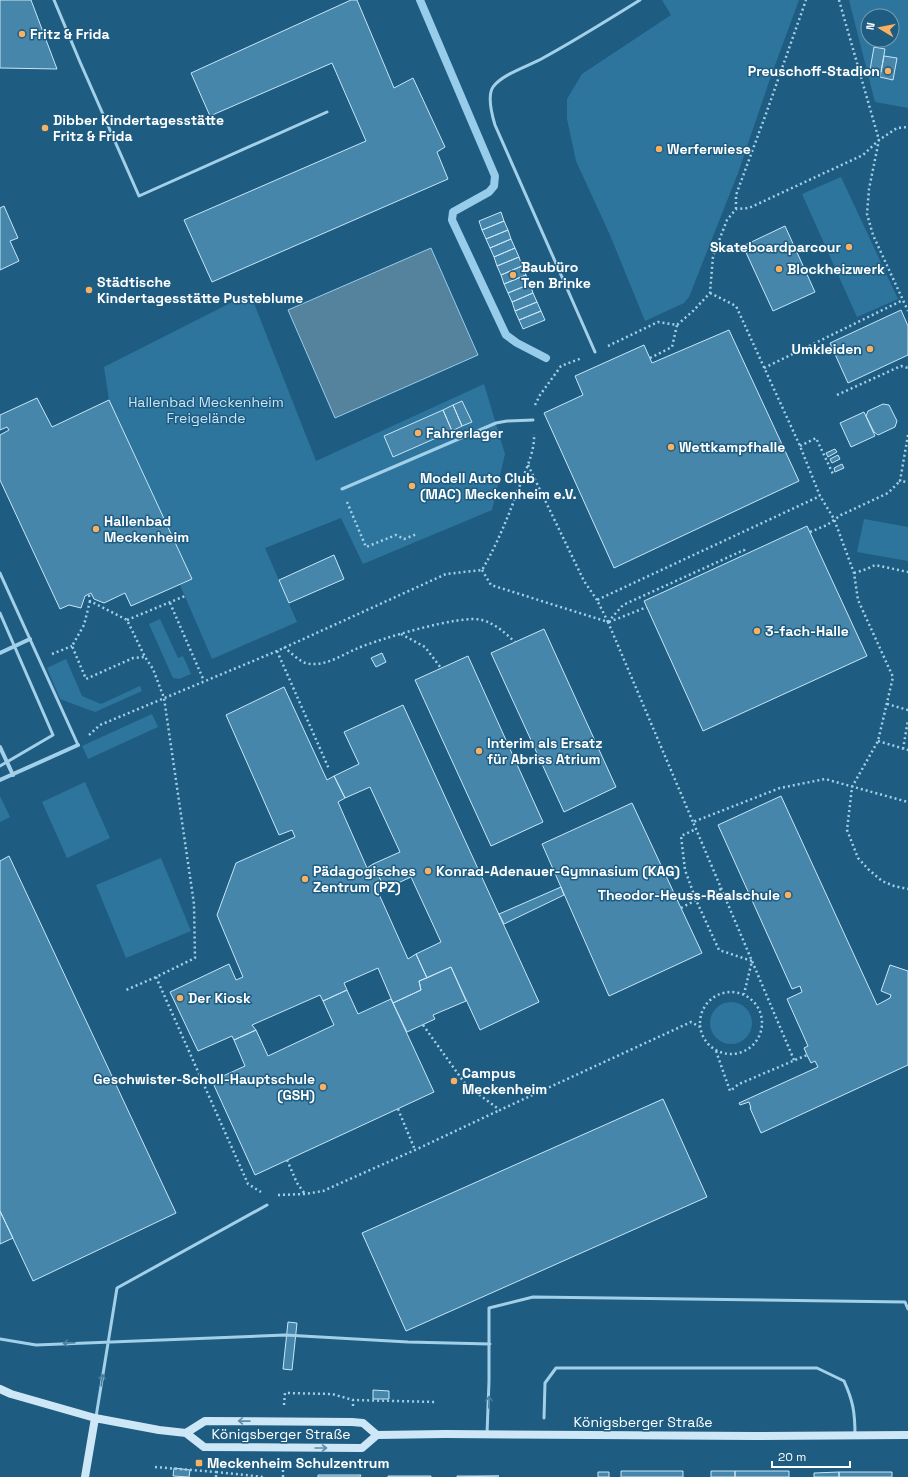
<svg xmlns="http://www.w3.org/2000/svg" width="908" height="1477" font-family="'Space Grotesk',sans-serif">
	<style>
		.green { fill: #2e759e; fill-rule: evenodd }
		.water { fill: #55829c; stroke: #97cdeb }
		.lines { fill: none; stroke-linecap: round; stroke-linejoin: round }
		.stream { stroke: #97cdeb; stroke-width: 8 }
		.building { fill: #4686ab; stroke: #c7e6f7 }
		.path { stroke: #a3d0e9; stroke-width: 2.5; stroke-dasharray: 2 3; stroke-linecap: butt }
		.lane { stroke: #a3d0e9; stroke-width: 3 }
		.street { stroke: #a3d0e9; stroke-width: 4 }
		.secondary { stroke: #cee7f7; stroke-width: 8 }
		.oneway { stroke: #467fa0 }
		.oneway2 { stroke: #5c8daa }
		.poi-dot { fill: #f8b162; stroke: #1e5c81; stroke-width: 1.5 }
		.labels { text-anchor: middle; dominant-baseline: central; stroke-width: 3; stroke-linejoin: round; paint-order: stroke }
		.poi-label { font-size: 14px; font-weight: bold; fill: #fff; stroke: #1e5c81; text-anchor: start }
		.park-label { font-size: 14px; fill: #c7e6f7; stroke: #1e5c81 }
		.street-label { font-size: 14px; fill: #fff; stroke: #1e5c81 }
	</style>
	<rect width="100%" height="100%" fill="#1e5c81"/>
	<path class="green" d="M662 0H799L771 76 738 173 689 297 684 303 645 321 610 235 576 161 567 119V99L582 74 671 15Z
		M849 0H908V108L875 102ZM868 16H892V40H868Z
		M841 177 898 299 857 317 802 194Z
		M250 293 316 461 484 384 505 454 492 510 363 564 341 518 265 548 297 622 212 659 180 585 192 579 109 400 104 367Z
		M864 519 908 527V561L857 552Z
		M160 619 178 658 183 656 191 674 179 679 173 678 149 624Z
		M66 659 82 696 101 704 140 686 142 691 95 712 60 699 47 668Z
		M152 714 158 727 88 759 82 746Z
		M85 782 110 838 67 858 42 802Z
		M0 796 10 817 0 822Z
		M161 858 191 931 126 958 96 885Z
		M710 1023a21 21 0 1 1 42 0a21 21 0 1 1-42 0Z"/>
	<path class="water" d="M431 248 478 355 335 418 288 310Z"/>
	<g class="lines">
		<path class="stream" d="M420 0 495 176 494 186 489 192 453 212 452 220 506 335 517 343 546 358"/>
	</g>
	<path class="building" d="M0 0H31L57 69 0 68Z
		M351 0H357L394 88 413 78 445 147 437 152 448 179 212 282 184 220 366 141 332 63 210 116 191 73Z
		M874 47 885 49 881 72 870 70Z
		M884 56 897 58 893 80 880 77Z
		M4 206 18 238 10 241 19 261 0 270V208Z
		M501 212 504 221 482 230 479 221Z
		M504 221 508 230 486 239 482 230Z
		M785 226 815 292 773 311 743 246Z
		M508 230 511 239 490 248 486 239Z
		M511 239 515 248 494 257 490 248Z
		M515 248 519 257 497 266 494 257Z
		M519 257 522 266 501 275 497 266Z
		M522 266 526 275 504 284 501 275Z
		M526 275 530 284 508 293 504 284Z
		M530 284 533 293 512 302 508 293Z
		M533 293 537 302 515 311 512 302Z
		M537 302 541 311 519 320 515 311Z
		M901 310 908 326V355L848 383 830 343Z
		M541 311 545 320 523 329 519 320Z
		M729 330 799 481 614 568 544 413 583 395 575 376 644 345 652 363Z
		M37 398 52 427 109 400 192 579 131 606 125 593 104 603 94 599 91 593 85 596 81 608 69 605 60 609 0 480V435L9 430 7 427 0 430V415Z
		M462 401 472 422 462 426 453 405Z
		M883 404 889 405 897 421 895 427 878 435 874 432 866 416 868 411Z
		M453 405 462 426 452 431 443 410Z
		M443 410 452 431 393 457 384 436Z
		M864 412 875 436 851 447 840 423Z
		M835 449 837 452 828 457 826 453Z
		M838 455 840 459 832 463 830 459Z
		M842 464 844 468 835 472 834 468Z
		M807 526 867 656 703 731 644 601Z
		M334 555 344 579 289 603 279 580Z
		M544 629 616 787 564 812 491 653Z
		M382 653 386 662 376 667 371 658Z
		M468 656 543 822 491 846 415 680Z
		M284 687 327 780 334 776 345 798 338 802 367 868 373 864 385 889 378 892 408 959 416 954 427 978 419 981 421 990 393 1003 378 968 344 983 347 990 323 1001 320 995 252 1025 256 1030 234 1040 232 1036 198 1051 170 992 229 964 236 980 243 977 217 915 236 863 295 837 292 830 279 835 226 715Z
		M403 705 539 1002 480 1030 451 967 427 978 416 954 441 942 411 877 385 889 373 864 400 852 370 787 345 798 334 776 359 764 344 732Z
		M781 796 877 1005 890 998 891 995 881 991 890 965 908 971V1065L761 1133 750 1108H751L749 1102 740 1105 739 1103 818 1067 815 1061 811 1063 807 1055 804 1048 808 1046 787 999 802 992 800 986 792 989 718 825Z
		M632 803 702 953 609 996 542 844Z
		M9 856 176 1213 33 1281 0 1211V861Z
		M561 887 564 895 504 924 499 914Z
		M451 967 466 1001 433 1015 435 1019 407 1032 393 1003 421 990 419 981Z
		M347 990 358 1014 391 999 434 1092 255 1175 212 1081 245 1066 234 1040 256 1030 268 1056 334 1025 323 1001Z
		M663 1099 707 1197 406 1331 362 1233Z
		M0 1211 13 1238 0 1244Z
		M288 1322 297 1323 292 1370 283 1369Z
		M373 1390 389 1391V1399H373Z
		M174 1468 190 1470 189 1477 173 1476Z
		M621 1471H683V1477H621Z
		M711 1471H735V1477H711Z
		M735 1471H789V1477H735Z
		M598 1472H609V1477H598Z
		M839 1472H892V1477H839Z
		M839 1472V1477H814V1473Z
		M318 1475H361L360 1477H318Z
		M388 1476H431V1477H388Z
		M457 1476H499L457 1477Z"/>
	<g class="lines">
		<path class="path" d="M839 0 879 140 869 189 867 214 873 235 908 311
			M736 209V195L767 111 806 0
			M710 293 736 306 800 446 820 496 834 519 854 573 858 600 893 677 878 741 852 787 847 830 858 858 869 870 882 881 894 886 908 889
			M608 346 658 322 677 325 693 311 710 293 713 256 727 220 736 209 749 208 863 155 879 140 897 128 908 127
			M650 358 672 347 677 325
			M764 368 903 300
			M837 395 901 366 908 368
			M535 405 540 395 561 366 582 358
			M908 435 900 481 908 482
			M800 446 816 438 833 474
			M528 465 584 581 597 600
			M347 502 366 547 396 535 404 539 417 534
			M810 532 827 525 841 515 888 493 900 481
			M482 570 491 585 608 622 693 822
			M854 573 867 569 875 565 908 572
			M89 595 90 601 127 620 145 657 153 669 164 698 194 904 195 958 156 977 126 990
			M90 601 84 625 72 646 86 679 133 658 145 657
			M170 603 204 681
			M127 620 185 596
			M608 622 597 600 820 496
			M608 622 623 605 744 550 746 554
			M609 622 647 607
			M401 634 425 647 441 668
			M284 647C289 651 300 662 306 663 323 668 342 655 358 648 380 639 461 614 482 620 496 624 505 633 515 642
			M277 651 329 769
			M52 654 72 646
			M887 704 908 710
			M89 735 100 725 277 651 446 574 482 570C498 543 509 514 520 485 526 469 535 451 534 434
			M878 741 908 750
			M903 749 908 720
			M721 889 696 900 719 950 752 961 744 994
			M681 908 696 900 685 870 681 836 696 829
			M156 977 248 1184 261 1192
			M700 1023a31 31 0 1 1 62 0a31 31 0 1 1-62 0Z
			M423 1025 466 1085 500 1110 691 1022 700 1027
			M716 1051 730 1091 739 1084 807 1055
			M794 1060 693 822 780 788 825 779 908 802
			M398 1109 415 1150
			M287 1160 297 1183 305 1194
			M278 1195 305 1194 323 1191 415 1150 500 1110
			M284 1405 285 1393 332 1394 353 1400 436 1402
			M353 1406V1400
			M155 1467 216 1472V1464
			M216 1477V1472L264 1477
			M283 1477V1466"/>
		<path class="lane" d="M54 0 80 62 139 196 327 112
			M595 352 495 125C492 115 487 96 493 87 502 74 529 66 543 58 576 40 608 20 640 0
			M342 489 496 423 507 421 533 420
			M0 573 78 745
			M0 613 53 735 0 766
			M0 1339 36 1345 285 1335 408 1342 490 1344
			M96 1417 117 1288 267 1205
			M544 1418 545 1383 556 1368H817L844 1381C853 1401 855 1412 855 1435
			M487 1434 489 1381V1308L533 1297 905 1302 908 1309"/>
		<path class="street" d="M0 653 30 639
			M0 747 13 775
			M0 780 78 745"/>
		<path class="secondary" d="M0 1389 11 1394 95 1418 159 1430 186 1433 204 1447 362 1448 377 1435 445 1434 755 1436 908 1435
			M186 1433 205 1421 352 1422 363 1423 377 1435
			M85 1477 95 1418"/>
	</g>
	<defs><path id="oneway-shaft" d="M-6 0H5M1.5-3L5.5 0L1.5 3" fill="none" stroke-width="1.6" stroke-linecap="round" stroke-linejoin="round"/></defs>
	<g class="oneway">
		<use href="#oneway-shaft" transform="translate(69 1343) rotate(177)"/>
		<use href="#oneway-shaft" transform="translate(102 1380) rotate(-82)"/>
		<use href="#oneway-shaft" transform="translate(489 1402) rotate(-88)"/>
	</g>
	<g class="oneway2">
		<use href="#oneway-shaft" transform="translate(244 1421) rotate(-179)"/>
		<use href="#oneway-shaft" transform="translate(321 1448)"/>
	</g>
	<g class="poi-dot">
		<circle cx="22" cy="34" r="4"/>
		<circle cx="888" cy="71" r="4"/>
		<circle cx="45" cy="128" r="4"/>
		<circle cx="659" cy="149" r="4"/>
		<circle cx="849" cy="247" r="4"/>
		<circle cx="779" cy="269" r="4"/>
		<circle cx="513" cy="275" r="4"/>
		<circle cx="89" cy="290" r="4"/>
		<circle cx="870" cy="349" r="4"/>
		<circle cx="418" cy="433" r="4"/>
		<circle cx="671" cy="447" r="4"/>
		<circle cx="412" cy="486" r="4"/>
		<circle cx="96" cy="529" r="4"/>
		<circle cx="757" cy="631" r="4"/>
		<circle cx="479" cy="751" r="4"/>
		<circle cx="428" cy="871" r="4"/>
		<circle cx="305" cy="879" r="4"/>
		<circle cx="788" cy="895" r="4"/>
		<circle cx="180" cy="998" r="4"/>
		<circle cx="454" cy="1081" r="4"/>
		<circle cx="323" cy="1087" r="4"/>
		<rect x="195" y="1459" width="8" height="8" rx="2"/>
	</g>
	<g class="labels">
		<g class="poi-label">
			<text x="30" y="34">Fritz &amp; Frida</text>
			<text x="880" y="71" text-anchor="end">Preuschoff-Stadion</text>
			<text x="53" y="120">Dibber Kindertagesstätte<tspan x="53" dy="16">Fritz &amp; Frida</tspan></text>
			<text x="667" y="149">Werferwiese</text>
			<text x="841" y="247" text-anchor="end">Skateboardparcour</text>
			<text x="521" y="267">Baubüro<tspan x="521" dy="16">Ten Brinke</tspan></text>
			<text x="787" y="269">Blockheizwerk</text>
			<text x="97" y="282">Städtische<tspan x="97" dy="16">Kindertagesstätte Pusteblume</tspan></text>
			<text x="862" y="349" text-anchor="end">Umkleiden</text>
			<text x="426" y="433">Fahrerlager</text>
			<text x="679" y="447">Wettkampfhalle</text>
			<text x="420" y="478">Modell Auto Club<tspan x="420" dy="16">(MAC) Meckenheim e.V.</tspan></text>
			<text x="104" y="521">Hallenbad<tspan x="104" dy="16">Meckenheim</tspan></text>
			<text x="765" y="631">3-fach-Halle</text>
			<text x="487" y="743">Interim als Ersatz<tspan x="487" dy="16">für Abriss Atrium</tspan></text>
			<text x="313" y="871">Pädagogisches<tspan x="313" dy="16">Zentrum (PZ)</tspan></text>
			<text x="436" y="871">Konrad-Adenauer-Gymnasium (KAG)</text>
			<text x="780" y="895" text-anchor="end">Theodor-Heuss-Realschule</text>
			<text x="188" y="998">Der Kiosk</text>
			<text x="462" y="1073">Campus<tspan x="462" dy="16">Meckenheim</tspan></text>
			<text x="315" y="1079" text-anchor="end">Geschwister-Scholl-Hauptschule<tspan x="315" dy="16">(GSH)</tspan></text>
			<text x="207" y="1463">Meckenheim Schulzentrum</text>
		</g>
		<g class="park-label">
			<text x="206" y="402">Hallenbad Meckenheim<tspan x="206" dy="16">Freigelände</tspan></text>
		</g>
		<g class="street-label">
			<text x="643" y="1422">Königsberger Straße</text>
			<text x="281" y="1434">Königsberger Straße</text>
		</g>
	</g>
	<g transform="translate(880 28) rotate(280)"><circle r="19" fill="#1e5c81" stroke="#789db3"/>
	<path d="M0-3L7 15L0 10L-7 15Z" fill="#f8b162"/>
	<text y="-6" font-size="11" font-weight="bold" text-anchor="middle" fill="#ffffff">N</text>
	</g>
	<path d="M772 1461v6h78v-6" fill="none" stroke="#ffffff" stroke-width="2"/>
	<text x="778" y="1461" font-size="12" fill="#ffffff" stroke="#1e5c81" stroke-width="3" paint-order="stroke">20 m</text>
</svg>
